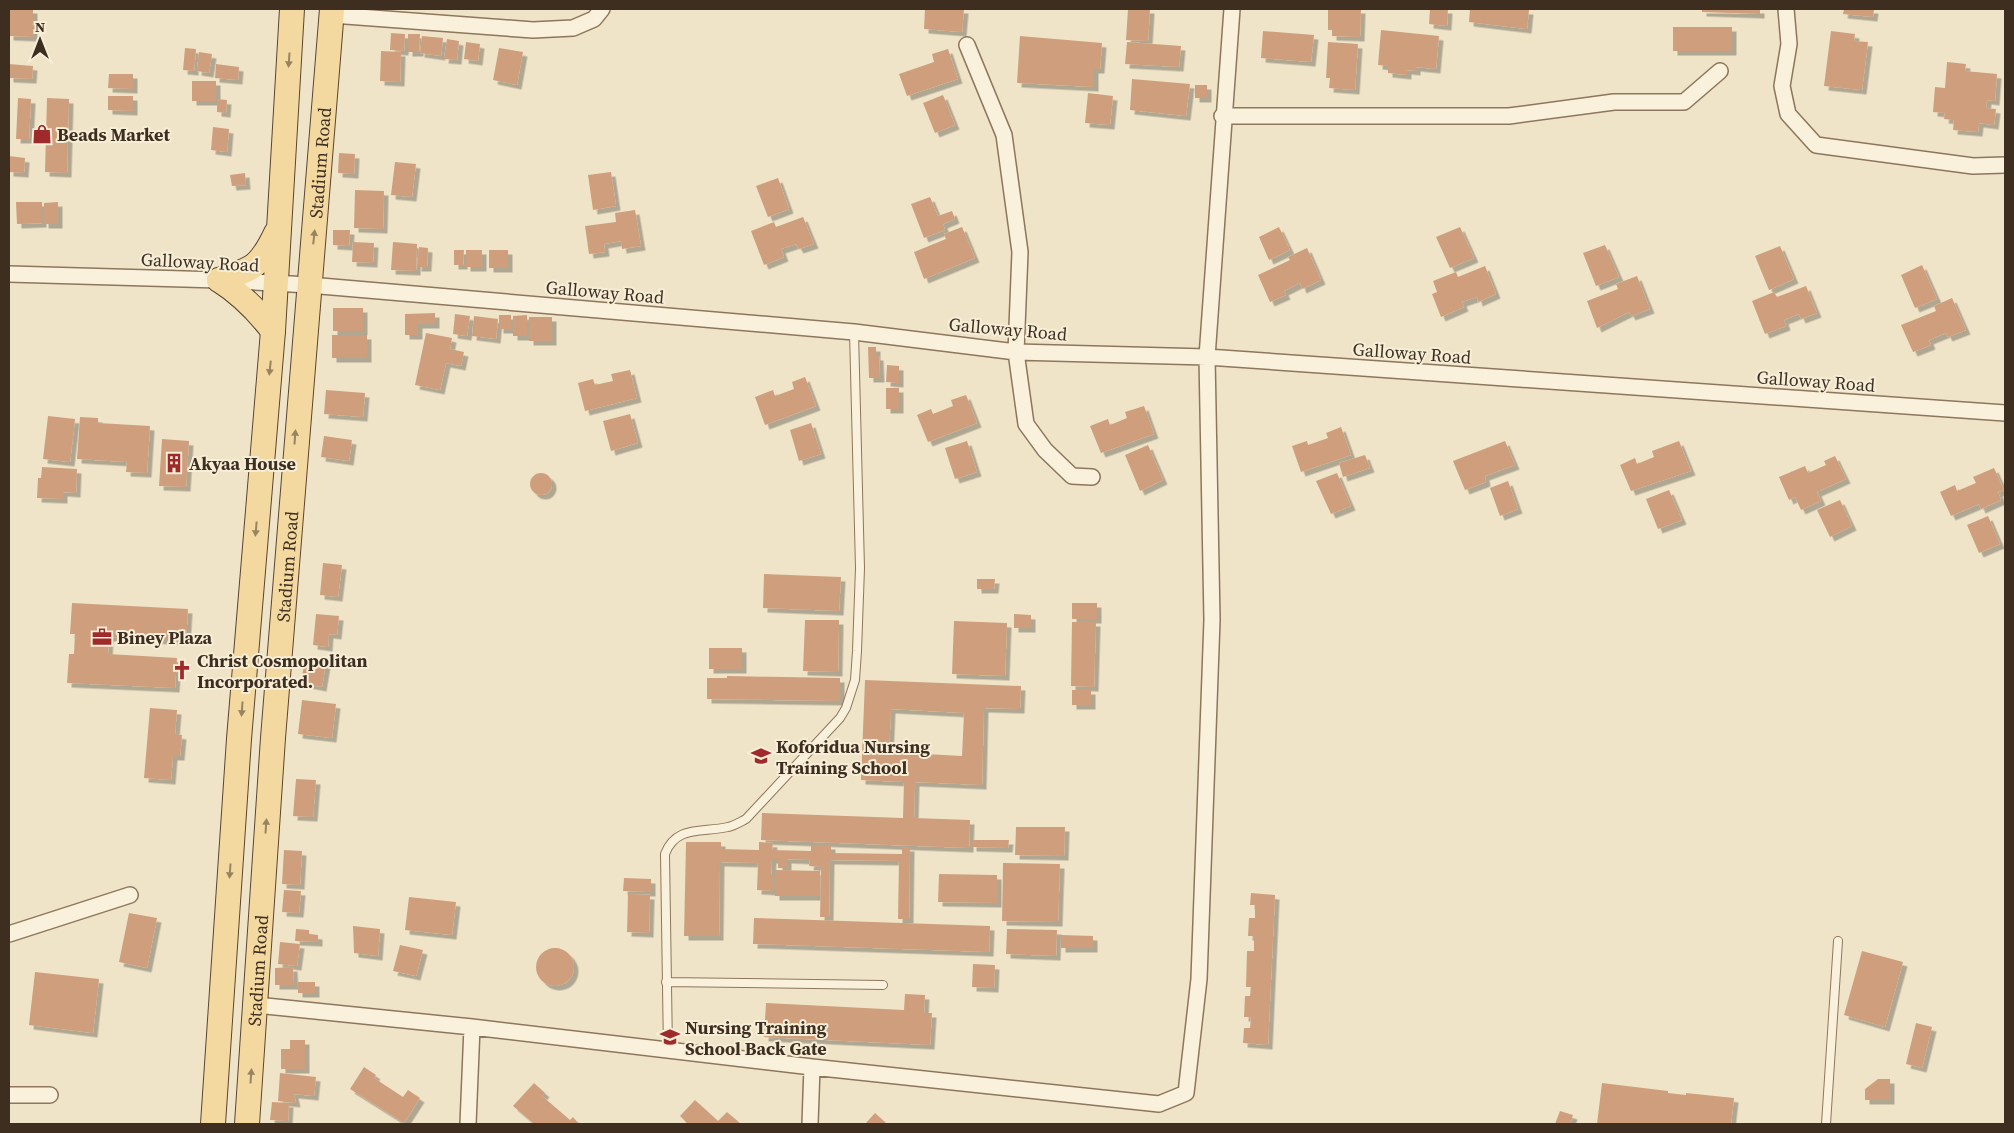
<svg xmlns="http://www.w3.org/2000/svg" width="2014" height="1133" font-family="'Source Serif 4',serif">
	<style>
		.building { fill: #cf9f7d; fill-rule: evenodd; filter: url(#shadow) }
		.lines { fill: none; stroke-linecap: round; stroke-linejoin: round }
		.lane-casing { stroke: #8d765c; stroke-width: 10 }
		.street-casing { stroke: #8d765c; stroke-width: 18 }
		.primary-casing { stroke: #5b4430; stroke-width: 26 }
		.lane { stroke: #faf1dc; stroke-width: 8 }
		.street { stroke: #faf1dc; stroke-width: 15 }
		.primary { stroke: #f3d9a0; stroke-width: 24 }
		.oneway { fill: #988460 }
		.labels { text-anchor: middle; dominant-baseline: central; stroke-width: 4; stroke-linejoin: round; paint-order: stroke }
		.poi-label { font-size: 18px; font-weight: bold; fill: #3d2e20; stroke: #f7eed8; text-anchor: start }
		.street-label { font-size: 18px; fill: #3d2e20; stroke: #f7eed8 }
	</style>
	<defs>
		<filter id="shadow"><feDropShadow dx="4.5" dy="4.5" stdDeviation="0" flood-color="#0004"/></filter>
	</defs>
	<rect width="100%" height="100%" fill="#f0e4c8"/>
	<path class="building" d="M9 9H33V37L9 36Z
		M925 9H964L962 32 924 29Z
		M1128 9H1150L1148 41 1126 40Z
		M1361 9 1360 37 1332 36V30H1328V10Z
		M1430 9H1448L1447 26 1429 24Z
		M1470 9 1529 10 1527 29 1469 22Z
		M1702 9H1760V14L1702 12Z
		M1844 9H1874L1873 17 1843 14Z
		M1673 27H1732V51H1673Z
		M1381 30 1439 36 1436 69 1416 67V71L1407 70V75L1388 73V66L1378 65Z
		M1263 31 1314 35 1311 62 1261 58Z
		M1831 31 1855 34 1854 41 1868 42 1862 90 1824 86Z
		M391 33 405 34 404 51 390 50Z
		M408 34H420L419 52H408Z
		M422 36 443 38 441 56 420 53Z
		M1020 36 1102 43 1100 69H1094V87L1017 83Z
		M447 39 459 41 457 60 444 59Z
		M466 42 480 44 478 61 464 59Z
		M1127 42 1181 46 1179 67 1125 64Z
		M1328 42 1358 44 1355 90 1329 88 1330 78H1326Z
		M185 48 196 49 194 71 183 70Z
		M499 48 523 52 517 85 493 80Z
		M948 49 958 79 907 96 899 74 934 62 932 54Z
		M381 51 401 52 400 82 380 81Z
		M199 52 212 54 209 73 197 71Z
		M1947 62 1966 64 1965 71 1997 74 1995 101 1987 100 1986 108 1996 109 1994 125 1979 123 1978 132 1953 130 1954 120 1944 119 1945 113 1933 112 1935 87 1945 88Z
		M9 64 33 66 32 79 9 78Z
		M216 64 239 67 238 80 215 78Z
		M109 74H133V89L108 88Z
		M1132 79 1190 84 1186 116 1130 110Z
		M192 81H216V101H192Z
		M1195 85H1207V98H1195Z
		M1088 93 1113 96 1110 125 1085 123Z
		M943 95 955 125 935 133 923 103Z
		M108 96H133V111L108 110Z
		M18 98 31 99 29 139H16Z
		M47 98 69 99 67 173 45 172Z
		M217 99 227 100 226 113 217 112Z
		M213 127 229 129 227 152 211 150Z
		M339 153 355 154 354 174 338 173Z
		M9 156 25 158 24 173 9 172Z
		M395 162 416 164 412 197 391 195Z
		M611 172 616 206 593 210 588 175Z
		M245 173 246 185 232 186 230 175Z
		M778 178 789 209 768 217 756 186Z
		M355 190 384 191 383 229 354 228Z
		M930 197 938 216 952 211 955 219 943 224 945 230 924 238 911 204Z
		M16 202H42V223L17 224Z
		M58 202V224H44V203Z
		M635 210 641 246 622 249 621 241 604 244 605 252 589 254 585 226 616 222 615 213Z
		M803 217 814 244 799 249 796 244 781 249 784 257 764 265 751 231 774 222 776 227Z
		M962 227 975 258 924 279 914 252 946 239 944 234Z
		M1279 227 1290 250 1269 260 1259 237Z
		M1460 227 1474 258 1450 268 1436 237Z
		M333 230H350L349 246 333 245Z
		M353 242 374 243 373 263 352 262Z
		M393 242 417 244 416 271 391 270Z
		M1605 245 1619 277 1596 286 1583 253Z
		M1780 246 1794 279 1769 290 1755 256Z
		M419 247 428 248 427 267H417Z
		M1307 248 1321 280 1302 289 1300 283 1284 291 1286 295 1270 302 1258 275 1290 260 1288 257Z
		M454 250H464L463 265H454Z
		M466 250H482V267H466Z
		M489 250H508V268H489Z
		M1922 265 1937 299 1915 308 1901 275Z
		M1485 266 1496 294 1478 302 1477 297 1462 302 1464 307 1441 317 1432 294 1437 292 1433 281 1456 272 1458 277Z
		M1637 276 1650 309 1631 316 1629 312 1597 328 1587 301 1618 289 1616 284Z
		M1806 286 1817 313 1801 319 1799 314 1784 320 1786 326 1765 334 1752 301 1774 292 1777 297Z
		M1952 298 1966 330 1948 337 1946 333 1929 340 1931 345 1913 352 1901 325 1936 311 1934 306Z
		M333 308H363V331H333Z
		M435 313V324H418V335H405V314Z
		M455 314 470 316 467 336 453 334Z
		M499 315H511V329H499Z
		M527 315V336H513V316Z
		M474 316 498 319 496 339 472 336Z
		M529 317H552V341H529Z
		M426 333 452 338 450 349 464 352 461 366 446 363 440 390 415 385Z
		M332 335H367V358H332Z
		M868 347H876V356H879L880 378H869Z
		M887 365 899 366V383L886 382Z
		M630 370 637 398 585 411 578 383 593 379 595 385 613 381 611 374Z
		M805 377 816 406 765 425 755 397 773 390 775 396 794 389 792 382Z
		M886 388H899V409H886Z
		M326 390 365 393 363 417 324 414Z
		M966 395 977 423 928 442 917 415 931 409 933 414 953 406 951 400Z
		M1144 406 1154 434 1101 453 1090 426 1108 419 1110 425 1127 418 1125 412Z
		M630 414 638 443 611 451 603 421Z
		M48 416 75 419 70 462 43 459Z
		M80 417 98 418V423L150 426 147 473 126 472 127 462 77 459Z
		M811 423 821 454 799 461 790 430Z
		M1341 427 1351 455 1301 472 1292 446 1307 441 1308 445 1328 438 1326 433Z
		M324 436 352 440 349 461 321 457Z
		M162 439 189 441 186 487 159 486Z
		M967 441 977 472 955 479 945 448Z
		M1505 441 1515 465 1485 476 1486 482 1465 490 1453 461Z
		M1679 441 1691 471 1631 491 1620 465 1635 458 1637 464 1654 457 1652 451Z
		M1148 445 1163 480 1140 491 1125 455Z
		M1365 455 1370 468 1343 477 1339 463Z
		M1835 456 1846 479 1817 492 1821 501 1801 510 1795 497 1789 500 1779 477 1805 466 1808 473 1826 465 1824 461Z
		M42 467 77 469 76 493 63 492V499L37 498 38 478H41Z
		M1994 468 2004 490 1998 492 2001 500 1981 509 1979 504 1951 516 1940 492 1955 485 1957 491 1976 483 1973 477Z
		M1337 473 1351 506 1331 514 1316 481Z
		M530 484a11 11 0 1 1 22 0a11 11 0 1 1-22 0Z
		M1508 481 1518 509 1500 516 1490 488Z
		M1669 490 1682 520 1658 529 1646 499Z
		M1840 500 1852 526 1830 537 1817 510Z
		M1988 516 2000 544 1979 553 1967 525Z
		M323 563 342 565 338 597 320 595Z
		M764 574 841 577 839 611 763 608Z
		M977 579H995L994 589H977Z
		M72 603 188 609 186 641 109 637 108 654 177 658 175 688 67 683 69 654H74L75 634H70Z
		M1072 603H1097V619H1072Z
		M316 614 339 616 337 635 329 634 328 647 313 645Z
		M1014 614 1031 615V628H1014Z
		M805 620H839L838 672 803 671Z
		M954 621 1007 623 1005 676 952 674Z
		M1072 622H1096L1094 687 1071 686Z
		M709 648H742V669H709Z
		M305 659 326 663 322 687 301 683Z
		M727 676 840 678V701L707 699V678H727Z
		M865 680 1021 686 1020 709 984 708 982 785 915 782 914 818 970 820 969 848 761 840 762 813 903 818 904 782 861 780ZM891 709 964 713 962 756 889 752Z
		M1072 690H1091V705H1072Z
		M302 700 336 704 332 738 298 734Z
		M150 708 177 710 175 734 182 735 180 756H173L171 780 144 778Z
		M296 779 316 780 313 817 293 816Z
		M1016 827H1065L1064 856 1015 855Z
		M972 840H1009L1008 848 972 847Z
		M686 842H721V849L759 850V842L773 843 772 850 811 851V845H831V853L902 854V847H910L909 919H898L899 861 830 860 829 917H820L821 867 809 866 810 860 787 859V868H778V859H772L771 875H774V891L757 890 758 863 720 862 719 936H684Z
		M284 850 302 851 300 885 282 884Z
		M1003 863 1060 864 1058 922 1002 921Z
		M775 870 820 871V896H775Z
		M939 874 997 875V903L938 902Z
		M624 878 651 879V892L623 891Z
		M284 890 301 891 299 913 282 912Z
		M1251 893 1275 895 1268 1045 1243 1043 1244 1028H1250L1251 1017H1244L1245 996H1250L1251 987H1246L1247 951H1254V936H1248L1249 918H1255V905H1250Z
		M628 894 650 895 649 933 627 932Z
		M409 897 456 902 452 935 405 930Z
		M129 913 157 918 147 968 119 962Z
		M754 918 990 926 989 952 753 944Z
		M353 926 380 929 378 956 354 953Z
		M296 929 309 930V934L318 935V942L295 941Z
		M1007 929 1057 930 1056 956 1006 954Z
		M1061 935 1093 936V948H1061Z
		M280 942 300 944 297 966 278 964Z
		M400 945 423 950 416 976 393 971Z
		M536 967a19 19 0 1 1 38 0a19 19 0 1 1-38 0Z
		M1862 951 1903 962 1885 1027 1844 1015Z
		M973 964 995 965 994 988 972 987Z
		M293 967 294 985H275V968Z
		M35 972 99 979 93 1033 29 1025Z
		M298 982H315V993H298Z
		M905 994 925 995 924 1013H932L930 1045 764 1037 766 1003 904 1010Z
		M1916 1023 1932 1027 1922 1068 1906 1064Z
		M290 1040H305V1069H281V1049H290Z
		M364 1067 376 1075 374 1078 403 1097 408 1090 420 1098 404 1123 350 1089Z
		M280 1073 316 1077 314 1096 294 1094 296 1103 278 1101Z
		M1878 1079H1890V1100H1865V1089Z
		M534 1083 545 1093 542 1096 570 1120 573 1117 579 1124H534L513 1106Z
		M1602 1083 1668 1091V1093L1686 1095V1093L1734 1098 1731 1124H1597Z
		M695 1100 718 1121 727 1112 741 1124H688L680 1116Z
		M272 1102 289 1103 288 1121 270 1120Z
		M1560 1111 1573 1115 1570 1124H1555Z
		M875 1113 886 1123 884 1124H865Z"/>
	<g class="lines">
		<defs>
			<path id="lane" d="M666 982 883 985
				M668 1051 665 854C676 825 702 833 728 827 734 826 740 822 746 819L840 718 846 708 855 680 857 651 860 568 854 332
				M1826 1124 1838 941"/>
			<path id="street" d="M1786 9 1789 44 1782 86 1788 114 1816 145 1973 166 2005 165
				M332 15 533 30 573 28 594 19 602 9
				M967 45 1004 135 1020 252 1016 352 1026 424 1045 450 1072 476 1092 477
				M1222 116H1509L1614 102H1684L1720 71
				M9 274 219 280 309 285 854 332 1016 352 1207 357 2005 413
				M9 934 130 895
				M256 1005 472 1027 812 1067 810 1124
				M812 1067 1159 1104 1186 1093 1199 979 1212 620 1207 357 1232 9
				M9 1095H50
				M468 1124 472 1027"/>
			<g id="primary">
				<path d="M219 280C253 269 260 267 276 233"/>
				<path d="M219 280C241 294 257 310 273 331"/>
				<path d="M213 1124 239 739 273 331 292 9"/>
				<path id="s1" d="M247 1124 273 738 332 9"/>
			</g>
		</defs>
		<use href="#lane" class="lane-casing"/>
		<use href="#street" class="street-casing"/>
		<use href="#primary" class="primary-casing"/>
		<use href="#lane" class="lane"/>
		<use href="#street" class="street"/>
		<use href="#primary" class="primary"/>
	</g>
	<defs><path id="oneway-solid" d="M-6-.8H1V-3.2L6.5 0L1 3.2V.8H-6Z" transform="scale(1.25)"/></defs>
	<g class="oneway">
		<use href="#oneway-solid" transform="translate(289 60) rotate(94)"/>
		<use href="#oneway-solid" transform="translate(314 237) rotate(-84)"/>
		<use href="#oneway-solid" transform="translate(270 368) rotate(96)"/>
		<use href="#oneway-solid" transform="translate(295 437) rotate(-86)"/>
		<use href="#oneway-solid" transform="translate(256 529) rotate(95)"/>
		<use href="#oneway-solid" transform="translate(242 709) rotate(94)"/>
		<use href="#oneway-solid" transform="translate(266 826) rotate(-86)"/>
		<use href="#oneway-solid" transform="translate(230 871) rotate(94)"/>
		<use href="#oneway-solid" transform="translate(251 1076) rotate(-86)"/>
	</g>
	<defs>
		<symbol id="shop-bare" viewBox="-9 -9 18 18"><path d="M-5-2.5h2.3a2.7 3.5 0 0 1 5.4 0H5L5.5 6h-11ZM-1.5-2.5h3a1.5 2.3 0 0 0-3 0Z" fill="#9e2a2b" stroke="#f7eed8" stroke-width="2.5" paint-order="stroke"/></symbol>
		<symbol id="building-bare" viewBox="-9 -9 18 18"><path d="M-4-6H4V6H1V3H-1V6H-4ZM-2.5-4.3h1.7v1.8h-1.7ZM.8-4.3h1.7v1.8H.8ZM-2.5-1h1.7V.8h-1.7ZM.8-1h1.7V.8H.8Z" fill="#9e2a2b" stroke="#f7eed8" stroke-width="2.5" paint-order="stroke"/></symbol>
		<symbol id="office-bare" viewBox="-9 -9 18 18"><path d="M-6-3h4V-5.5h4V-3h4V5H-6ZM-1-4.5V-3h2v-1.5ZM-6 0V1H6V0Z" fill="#9e2a2b" stroke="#f7eed8" stroke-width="2.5" paint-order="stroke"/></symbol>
		<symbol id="church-bare" viewBox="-9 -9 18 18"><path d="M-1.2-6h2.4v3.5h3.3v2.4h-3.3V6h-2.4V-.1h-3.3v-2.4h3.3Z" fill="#9e2a2b" stroke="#f7eed8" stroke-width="2.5" paint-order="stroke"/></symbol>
		<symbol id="school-bare" viewBox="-9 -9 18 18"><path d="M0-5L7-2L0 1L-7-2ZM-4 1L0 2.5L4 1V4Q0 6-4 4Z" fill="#9e2a2b" stroke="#f7eed8" stroke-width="2.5" paint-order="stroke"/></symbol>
	</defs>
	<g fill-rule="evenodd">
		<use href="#shop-bare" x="28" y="120" width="28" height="28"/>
		<use href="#building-bare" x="160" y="449" width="28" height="28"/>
		<use href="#office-bare" x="88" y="623" width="28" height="28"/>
		<use href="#church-bare" x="168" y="656" width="28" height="28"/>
		<use href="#school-bare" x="747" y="742" width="28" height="28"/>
		<use href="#school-bare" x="656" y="1023" width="28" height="28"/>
	</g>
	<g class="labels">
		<g class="poi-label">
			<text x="57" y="134">Beads Market</text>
			<text x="189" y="463">Akyaa House</text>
			<text x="117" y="637">Biney Plaza</text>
			<text x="197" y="660">Christ Cosmopolitan<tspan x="197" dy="21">Incorporated.</tspan></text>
			<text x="776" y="746">Koforidua Nursing<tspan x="776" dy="21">Training School</tspan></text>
			<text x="685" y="1027">Nursing Training<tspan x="685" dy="21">School Back Gate</tspan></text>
		</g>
		<g class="street-label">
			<text stroke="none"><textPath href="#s1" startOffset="964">Stadium Road</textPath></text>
			<text transform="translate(200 262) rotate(3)">Galloway Road</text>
			<text transform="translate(605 292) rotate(5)">Galloway Road</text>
			<text transform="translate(1008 329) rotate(5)">Galloway Road</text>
			<text transform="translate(1412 353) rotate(4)">Galloway Road</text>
			<text transform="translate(1816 381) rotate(4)">Galloway Road</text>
			<text stroke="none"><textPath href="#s1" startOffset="559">Stadium Road</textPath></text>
			<text stroke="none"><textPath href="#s1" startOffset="154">Stadium Road</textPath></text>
		</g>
	</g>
	<rect width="2014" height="1133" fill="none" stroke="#3d2e20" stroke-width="20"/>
	<g transform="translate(40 40)" stroke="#f7eed8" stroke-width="4" paint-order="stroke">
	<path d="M0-4L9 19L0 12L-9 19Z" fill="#3d2e20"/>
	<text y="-8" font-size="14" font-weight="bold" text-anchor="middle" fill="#3d2e20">N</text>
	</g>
</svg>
